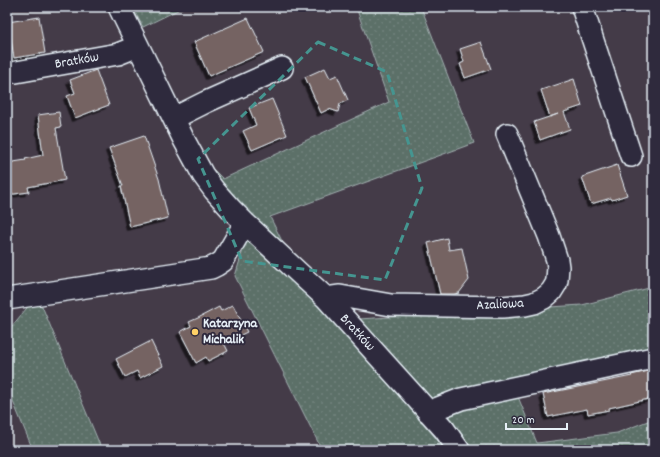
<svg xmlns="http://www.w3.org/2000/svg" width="660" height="457" font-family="Dekko,sans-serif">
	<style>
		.grass { fill: url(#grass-dots); stroke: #a2b0b0 }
		.building { fill: #756362; stroke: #e8f1f8; filter: url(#shadow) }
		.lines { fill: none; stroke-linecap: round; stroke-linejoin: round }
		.minor-casing { stroke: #e8f1f8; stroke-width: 24 }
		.minor { stroke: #2f2a3d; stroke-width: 21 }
		.marked { fill: none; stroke: #459590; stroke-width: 3; stroke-dasharray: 8 5; stroke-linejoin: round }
		.poi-dot { fill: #ffd166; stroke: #2f2a3d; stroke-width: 1.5 }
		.labels { text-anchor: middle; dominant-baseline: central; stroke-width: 4; stroke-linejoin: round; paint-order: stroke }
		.street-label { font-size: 14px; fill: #e8f1f8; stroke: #2f2a3d }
		.poi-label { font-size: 14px; font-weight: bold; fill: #e8f1f8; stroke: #2f2a3d; text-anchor: start }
	</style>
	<defs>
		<pattern id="grass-dots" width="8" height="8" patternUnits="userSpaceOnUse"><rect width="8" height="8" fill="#5b6f68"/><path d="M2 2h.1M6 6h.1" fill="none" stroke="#73847e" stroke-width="1.8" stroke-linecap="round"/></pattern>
		<filter id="shadow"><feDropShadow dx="-3.5" dy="3.5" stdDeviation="0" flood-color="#0009"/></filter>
	</defs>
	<rect width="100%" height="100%" fill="#443b48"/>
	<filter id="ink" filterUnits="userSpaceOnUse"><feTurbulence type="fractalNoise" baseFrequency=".025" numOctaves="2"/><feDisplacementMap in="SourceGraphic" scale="8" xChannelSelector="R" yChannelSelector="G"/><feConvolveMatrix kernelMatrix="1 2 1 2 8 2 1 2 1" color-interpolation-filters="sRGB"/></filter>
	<g filter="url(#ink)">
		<path class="grass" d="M132 7H184L143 27Z
			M356 7H421L474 143 270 217 285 247 229 197 212 168 223 179 389 102Z
			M248 234 328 313 446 450H322L235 276Z
			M653 287V349L433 402 359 319 582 305Z
			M31 303 42 306 102 450H33L7 387V332Z
			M516 392 537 443 617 433 653 419V450H470L440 413Z"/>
		<path class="building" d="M39 17 45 53 14 58 8 22Z
			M248 18 264 52 209 76 194 42Z
			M481 42 491 69 465 78 460 64 464 62 460 49Z
			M325 68 330 78 337 75 348 100 340 104 338 112 329 109 321 113 305 77Z
			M96 70 109 105 75 118 67 96 75 93 70 80Z
			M574 79 582 106 564 112 570 129 540 140 534 122 558 114 550 117 541 90Z
			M272 99 287 135 252 150 243 131 256 125 249 108Z
			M59 112 61 127 56 128 65 180 28 187 29 192 7 195V163L26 160 25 159 43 155 38 115Z
			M144 136 159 179 168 218 130 227 121 186H123L109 148Z
			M617 165 627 195 612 200 611 198 591 204 582 177Z
			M447 238 449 250 462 248 469 280 459 293 454 294H440L428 243Z
			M233 305 247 332 224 343 228 351 208 361 206 357 196 363 180 332 191 326 189 322 198 318 219 307 221 311Z
			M151 341 163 366 140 378 137 371 125 377 116 359Z
			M653 370V398L609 408V410L588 414 587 409 548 417 543 394 632 376 631 375Z"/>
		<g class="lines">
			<defs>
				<path id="minor" d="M119 7 146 62 184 140 203 175 214 190 231 209 245 223 300 274 326 298 444 429 459 450
					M582 7 631 156
					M16 72 118 54 138 46
					M174 118 206 102 282 68
					M326 298 340 296 391 305 502 307 525 305 534 303 544 298 551 292 556 284 557 280 558 267 557 260 549 236 507 134
					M7 299 211 268 217 265 223 261 245 223
					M428 412 461 399 653 358"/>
			</defs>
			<use href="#minor" class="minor-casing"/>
			<use href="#minor" class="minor"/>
		</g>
	</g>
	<path class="marked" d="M318 42 387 72 422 188 385 280 242 261 198 159Z"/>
	<circle class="poi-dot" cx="195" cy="332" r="4"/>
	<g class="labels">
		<g class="street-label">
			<text transform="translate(77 61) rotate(-10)">Bratków</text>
			<text transform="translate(500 305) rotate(-3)">Azaliowa</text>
			<text transform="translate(357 333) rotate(48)">Bratków</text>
		</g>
		<g class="poi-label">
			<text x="203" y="324">Katarzyna<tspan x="203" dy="16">Michalik</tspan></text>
		</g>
	</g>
	<rect width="660" height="457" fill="none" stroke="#2f2a3d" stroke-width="24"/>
	<rect x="12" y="12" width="636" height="433" fill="none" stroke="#e8f1f8" stroke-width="1.5" filter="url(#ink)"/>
	<path d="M506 423v6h61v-6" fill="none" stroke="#e8f1f8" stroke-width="2"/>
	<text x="512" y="423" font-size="12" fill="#e8f1f8" stroke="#2f2a3d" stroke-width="3" paint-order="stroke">20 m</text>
</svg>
